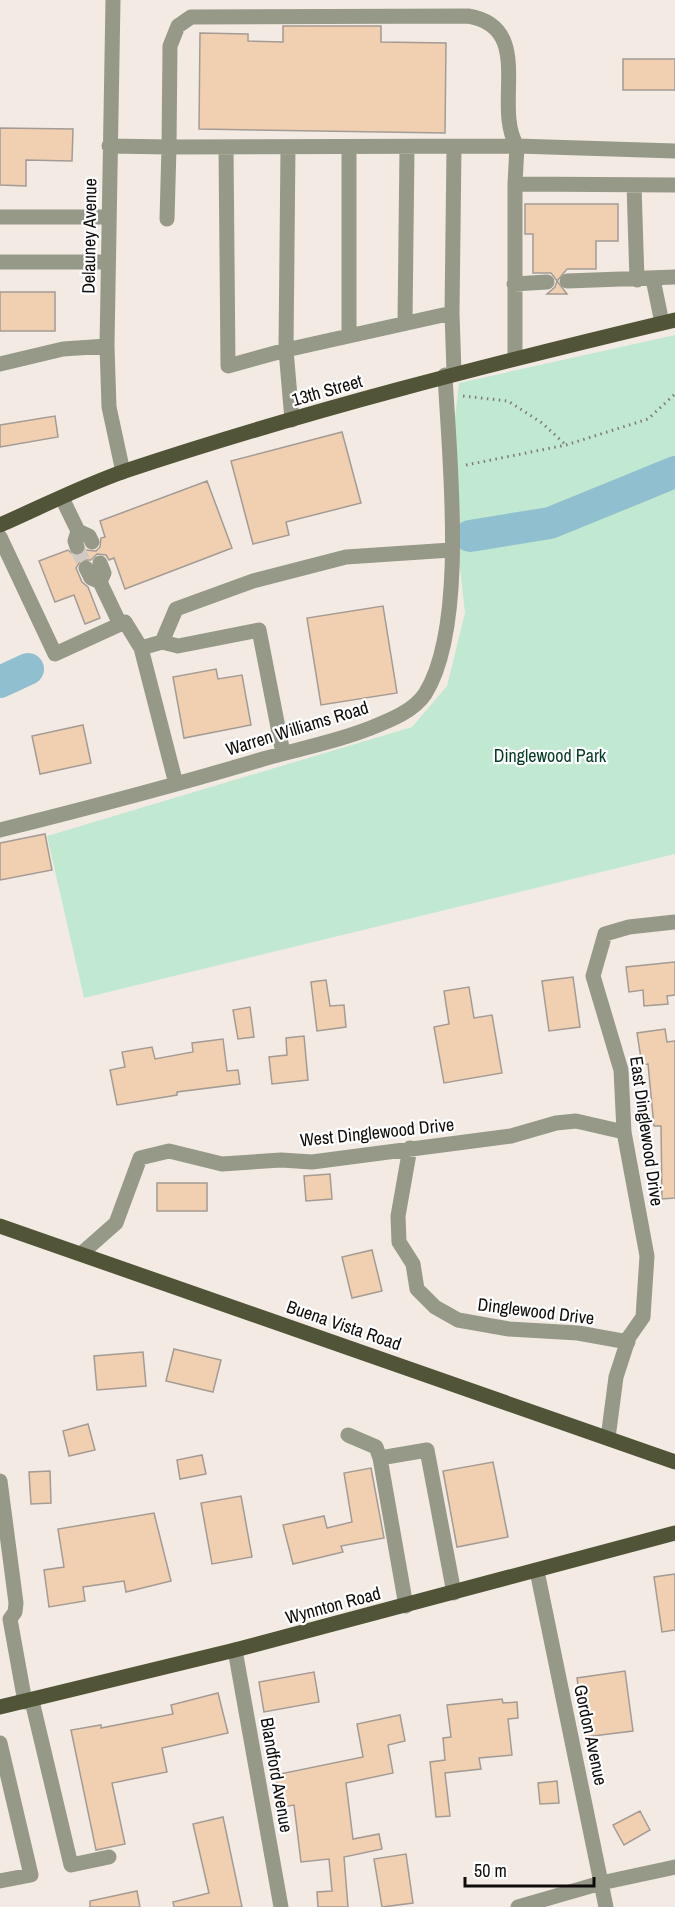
<svg xmlns="http://www.w3.org/2000/svg" width="675" height="1907" font-family="'Archivo Narrow',sans-serif">
	<style>
		.park { fill: #c1e9d2 }
		.lines { fill: none; stroke-linecap: round; stroke-linejoin: round }
		.river { stroke: #90c0cf; stroke-width: 32 }
		.building { fill: #f1d0b2; stroke: #a39b94; stroke-width: 1.5 }
		.minor-tunnel { stroke: #d1cac2; stroke-width: 15; stroke-dasharray: 15 8; stroke-linecap: butt }
		.path { stroke: #817b76; stroke-width: 3; stroke-dasharray: 1.5 4.5; stroke-linecap: butt }
		.minor { stroke: #969988; stroke-width: 15 }
		.major { stroke: #515436; stroke-width: 15 }
		.labels { text-anchor: middle; dominant-baseline: central; stroke-width: 4.5; stroke-linejoin: round; paint-order: stroke }
		.street-label { font-size: 18px; fill: #0f0c0a; stroke: #fff }
		.park-label { font-size: 18px; fill: #033a24; stroke: #fff }
	</style>
	<rect width="100%" height="100%" fill="#f3ebe3"/>
	<path class="park" d="M675 335V854L84 998 47 836 412 727 447 686 465 613 449 469 459 383Z"/>
	<g class="lines">
		<path class="river" d="M470 536 550 523 675 472
			M0 682 28 669"/>
	</g>
	<path class="building" d="M283 26H381V42L446 43 445 133 199 129 200 33 248 34V41L283 42Z
		M623 59H675V90H623Z
		M0 128 73 129 72 161 26 160V186L0 185Z
		M525 204H618V241H596V269H567L557 281 567 294H547L555 287 557 281 551 273H533V234H525Z
		M0 292H55V331H0Z
		M55 416 58 437 0 447V425Z
		M342 432 361 503 286 522 289 535 253 544 231 461Z
		M207 481 232 548 125 589 114 558 109 560 106 555 97 554 91 560H81L76 568 82 582 88 587 100 618 85 624 74 595 55 602 39 561 68 550 76 557 81 556 86 550 96 551 100 547 101 538 105 537 100 521Z
		M383 606 397 693 321 705 307 618Z
		M216 669 218 679 242 675 251 725 184 738 173 677Z
		M83 725 91 763 40 774 32 736Z
		M45 834 52 870 0 880V843Z
		M675 962V995L667 996 668 1004 644 1006 643 990 629 992 626 967Z
		M573 977 580 1027 549 1031 542 981Z
		M326 980 330 1006 344 1005 346 1027 317 1031 311 982Z
		M469 987 474 1018 492 1015 502 1073 444 1083 434 1027 449 1024 444 991Z
		M250 1007 254 1037 238 1039 233 1010Z
		M665 1029 667 1042 675 1041V1198L662 1199 661 1126H654L648 1064 642 1065 637 1033Z
		M304 1036 308 1080 272 1084 269 1057 287 1055 286 1038Z
		M223 1039 227 1071 238 1070 240 1084 177 1092V1095L117 1105 110 1070 125 1067 122 1052 152 1047 155 1059 193 1052 192 1043Z
		M330 1174 332 1199 306 1201 304 1176Z
		M157 1183H207V1211H157Z
		M372 1250 382 1291 352 1298 342 1257Z
		M174 1349 221 1360 213 1392 166 1381Z
		M143 1352 146 1386 97 1390 94 1356Z
		M88 1424 95 1450 69 1456 63 1431Z
		M202 1455 206 1474 180 1479 177 1460Z
		M493 1462 508 1537 457 1547 443 1471Z
		M371 1468 384 1538 341 1546 343 1552 293 1564 283 1525 324 1516 327 1528 352 1522 344 1473Z
		M50 1471 51 1503 31 1504 29 1472Z
		M241 1496 252 1557 212 1564 201 1503Z
		M154 1513 171 1581 126 1592 124 1581 83 1587 85 1601 49 1607 44 1570 64 1567 58 1529Z
		M675 1574V1630L662 1632 654 1577Z
		M625 1671 633 1731 585 1737 577 1678Z
		M314 1672 319 1702 264 1712 259 1682Z
		M218 1693 228 1733 162 1748 167 1772 112 1783 125 1844 96 1850 71 1730 101 1725V1728L173 1714 171 1705Z
		M502 1699 503 1703 517 1702 518 1718 508 1719 512 1755 479 1758 481 1769 445 1773 450 1816 436 1817 430 1762 445 1760 443 1738 451 1737 447 1705Z
		M400 1715 405 1741 388 1745 393 1773 346 1783 353 1839 379 1834 382 1849 344 1857 348 1907H318L317 1892 332 1891 329 1859 301 1862 294 1805 282 1807 275 1775 363 1757 357 1724Z
		M557 1781 559 1803 540 1804 538 1783Z
		M640 1811 650 1830 624 1845 613 1825Z
		M223 1817 242 1907H174L173 1902 209 1893 193 1824Z
		M406 1854 413 1903 382 1907 374 1859Z
		M137 1891 140 1907H90V1901Z"/>
	<g class="lines">
		<path class="minor-tunnel" d="M77 547 86 568"/>
		<path class="path" d="M463 396 508 401 542 423 566 445
			M466 465 566 445 648 419 675 394"/>
		<path class="minor" d="M113 0 107 346 109 407 123 472
			M109 146 169 147 170 46 178 26 191 17 468 16C536 27 492 106 517 146L675 151
			M226 147 228 366 286 350 292 420
			M288 147 286 350 452 313 454 148
			M349 148V336
			M634 185 637 280
			M0 217H109
			M167 219 169 147 517 146 515 184
			M0 262H108
			M653 279 662 323
			M567 281 675 277
			M514 284 547 282
			M452 313 454 373
			M405 323 407 148
			M515 357V184L675 185
			M0 364 63 349 107 346
			M62 498 78 531 75 541 77 547
			M78 531 89 536 92 542
			M0 537 55 654 125 622 141 648 176 784
			M86 568 91 578 100 582 120 624
			M100 582 104 573 100 563
			M162 642 178 646 259 630 283 753
			M141 648 162 642 176 609 253 581 346 557 451 550
			M0 830C88 808 176 785 263 759 298 749 335 742 368 729 388 721 413 712 425 694 468 626 449 456 445 375
			M410 1148 398 1216 399 1242 413 1264 417 1289 435 1307 458 1320 509 1329 578 1333 628 1342
			M82 1253 116 1223 140 1158 169 1151 222 1164 281 1160 312 1162 511 1136 556 1123 576 1121 624 1132
			M348 1435 376 1447 380 1458 427 1450 454 1593
			M608 1438 616 1377 629 1337 643 1317 647 1256 624 1132 621 1070 593 976 605 934 629 927 675 922
			M380 1458 406 1606
			M0 1481 16 1603 15 1612 10 1619 25 1702
			M537 1571 606 1907
			M235 1650 281 1907
			M32 1701 71 1865 109 1857
			M0 1743 31 1875 0 1881
			M518 1907 601 1883 675 1867"/>
		<path class="major" d="M0 525C41 507 82 486 125 471 305 411 490 364 675 320
			M0 1226 675 1462
			M0 1707 235 1650 675 1533"/>
	</g>
	<g class="labels">
		<g class="street-label">
			<text transform="translate(89 236) rotate(-89)">Delauney Avenue</text>
			<text transform="translate(327 390) rotate(-16)">13th Street</text>
			<text transform="translate(297 728) rotate(-17)">Warren Williams Road</text>
			<text transform="translate(647 1131) rotate(82)">East Dinglewood Drive</text>
			<text transform="translate(377 1132) rotate(-6)">West Dinglewood Drive</text>
			<text transform="translate(536 1311) rotate(7)">Dinglewood Drive</text>
			<text transform="translate(344 1325) rotate(19)">Buena Vista Road</text>
			<text transform="translate(333 1605) rotate(-15)">Wynnton Road</text>
			<text transform="translate(591 1735) rotate(78)">Gordon Avenue</text>
			<text transform="translate(277 1775) rotate(80)">Blandford Avenue</text>
		</g>
		<g class="park-label">
			<text x="550" y="755">Dinglewood Park</text>
		</g>
	</g>
	<path d="M465 1877v9h129v-9" fill="none" stroke="#0f0c0a" stroke-width="3"/>
	<text x="474" y="1877" font-size="18" fill="#0f0c0a" stroke="#ffffff" stroke-width="4.5" paint-order="stroke">50 m</text>
</svg>
